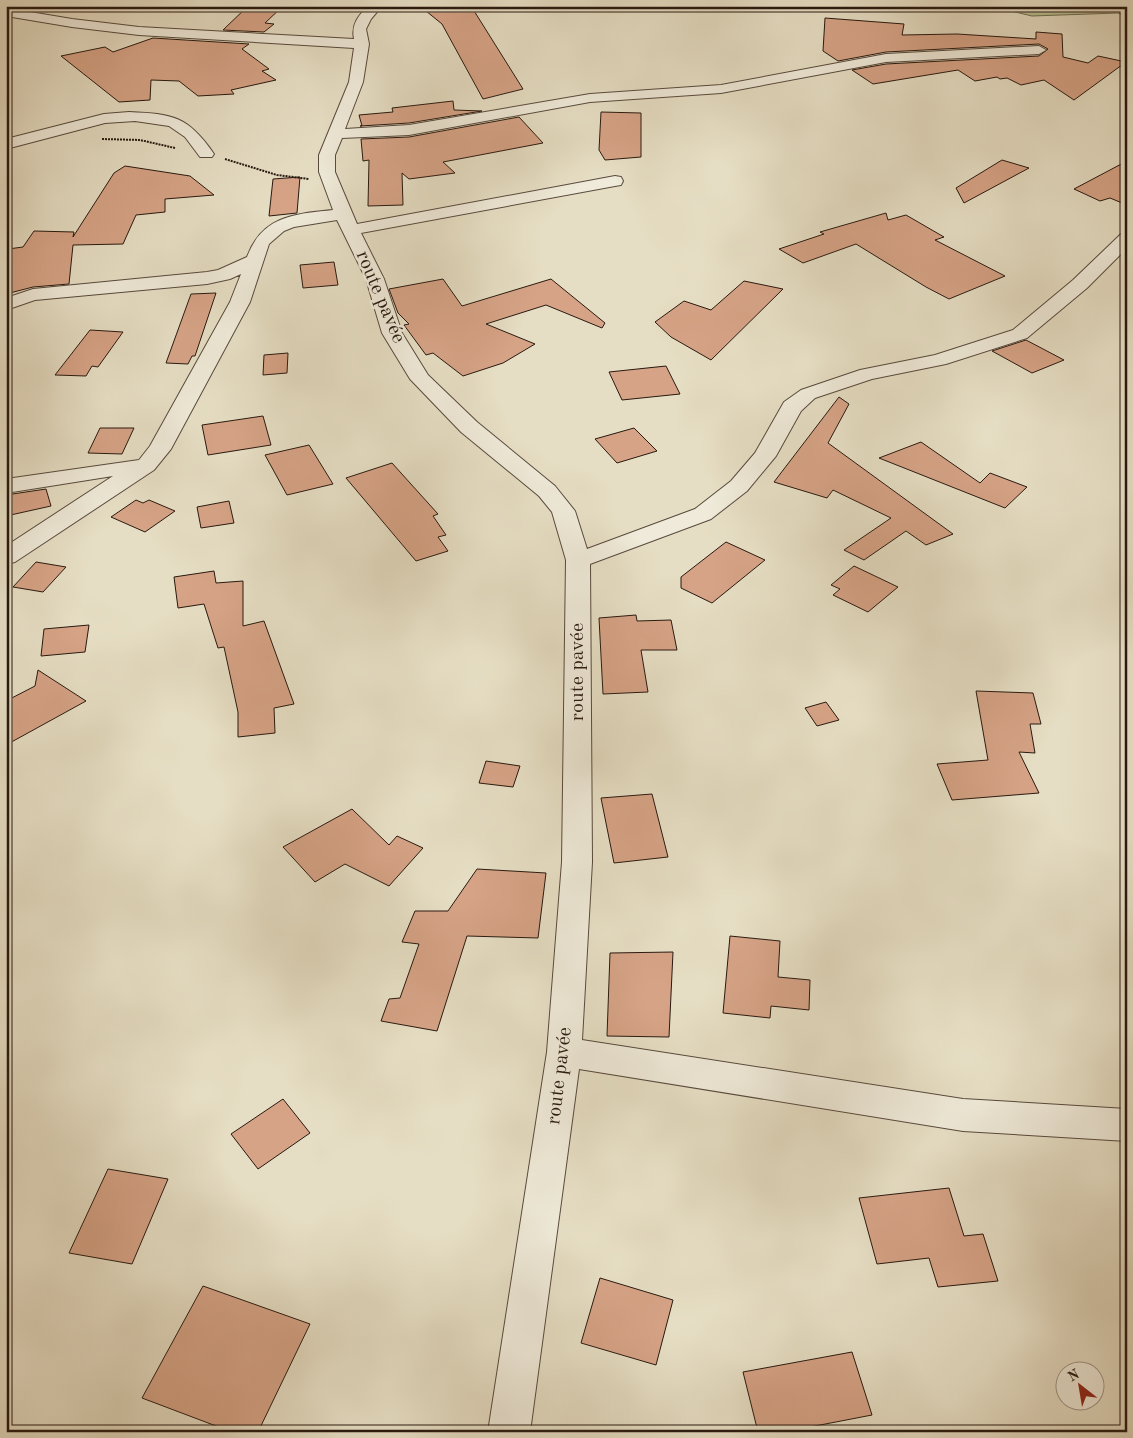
<svg xmlns="http://www.w3.org/2000/svg" width="1133" height="1438" font-family="'Old Standard TT',serif">
	<style>
		.green { fill: #b6c193; stroke: #6f6d52 }
		.building { fill: #d6a386; stroke: #281910 }
		.lines { fill: none; stroke-linecap: round; stroke-linejoin: round }
		.minor-casing { stroke: #584a3d; stroke-width: 2 }
		.path { stroke: #281910; stroke-width: 2; stroke-dasharray: 2 1; stroke-linecap: butt }
		.minor { fill: #efead9; fill-rule: evenodd }
		.labels { text-anchor: middle; dominant-baseline: central; stroke-width: 5; stroke-linejoin: round; paint-order: stroke }
		.street-label { font-size: 20px; fill: #281910; stroke: #efead9 }
	</style>
	<rect width="100%" height="100%" fill="#e6dec4"/>
	<filter id="stains"><feTurbulence type="fractalNoise" baseFrequency=".004" numOctaves="4"/><feColorMatrix values="0 0 0 0 .2 0 0 0 0 .09 0 0 0 0 .02 0 0 0 .5 -.17"/></filter>
	<radialGradient id="worn" r=".72"><stop offset=".6" stop-color="#630" stop-opacity="0"/><stop offset="1" stop-color="#630" stop-opacity=".3"/></radialGradient>
	<path class="green" d="M990 6H1127V17L1118 13 1032 16Z"/>
	<path class="building" d="M248 6H283L265 23 274 24 264 32 223 30Z
		M460 6H471L523 89 483 99 442 24 426 11Z
		M825 18 904 24 902 35 957 34 1036 39V32L1062 34 1063 57 1088 63 1098 56 1126 62 1074 100 1044 80 1021 85 1007 78 1000 79 997 77 975 81 958 70 873 84 852 70 886 64 1039 56 1048 49 1039 44 886 52 838 61 823 51Z
		M153 38 249 44 242 49 269 69 262 71 276 80 231 90 234 94 198 96 179 81 151 80 150 100 119 102 61 56 105 47 113 52Z
		M453 101 454 110 482 111 409 123 360 126H362L359 115 393 112 392 108Z
		M601 112 641 113V157L605 160 599 150Z
		M519 117 543 143 443 162 455 173 409 179 402 173 403 205 368 206 369 160 363 161 361 139 409 137Z
		M1002 160 1029 168 964 203 956 188Z
		M1127 161V205L1110 198 1100 201 1074 189Z
		M125 166 190 176 214 195 165 199V212L136 215 123 244 73 245 69 284 33 287 6 294 8 249 23 247 34 231 74 232 73 237 114 173Z
		M300 177 297 213 269 216 273 179Z
		M886 213 888 220 906 215 944 237 935 240 1005 276 949 299 926 287 856 244 803 263 779 249 824 234 820 232Z
		M334 262 338 285 303 288 300 265Z
		M443 279 462 306 551 279 605 323 602 328 546 305 486 324 535 344 503 363 463 376 433 353 426 355 404 325 409 324 398 313 389 289Z
		M744 281 783 289 711 360 671 337 655 322 684 301 711 310Z
		M216 293 195 356H192L188 364 166 363 191 294Z
		M90 330 123 332 98 367 92 366 86 376 55 375Z
		M1026 340 1064 360 1032 373 992 351Z
		M288 353 287 373 263 375 264 355Z
		M666 366 680 394 622 400 609 372Z
		M839 397 849 404 828 443 953 534 926 545 906 531 864 560 844 550 891 518 833 490 827 498 774 482Z
		M263 416 271 445 208 455 202 425Z
		M100 428H134L122 454 88 453Z
		M634 428 657 451 617 463 595 439Z
		M921 442 980 483 990 473 1027 487 1005 508 879 458Z
		M309 445 333 484 287 495 265 455Z
		M392 463 438 514 433 516 446 535 438 537 448 551 416 561 346 478Z
		M46 489 51 506 6 516V495Z
		M136 500 143 503 149 500 175 511 145 532 111 517Z
		M229 501 234 523 201 528 197 507Z
		M726 542 765 560 712 603 681 588V577Z
		M36 562 66 567 43 592 13 587Z
		M854 566 898 587 868 612 833 595 840 589 831 585Z
		M214 571 216 583 243 581V626L264 621 294 704 274 708 275 733 238 737V712L224 647 218 648 204 604 178 608 174 577Z
		M636 615 637 621 671 620 677 650H641L648 692 603 694 599 618Z
		M89 625 85 652 41 656 44 629Z
		M38 670 86 701 6 745V701L35 686Z
		M976 691 1033 693 1041 724H1030L1035 753 1019 752 1039 793 952 800 937 764 988 760Z
		M826 702 839 720 817 726 805 708Z
		M486 761 520 766 513 787 479 783Z
		M652 794 668 857 614 863 601 798Z
		M352 809 389 845 397 836 423 848 389 886 345 864 315 882 283 847Z
		M477 869 546 873 538 938 467 936 437 1031 381 1021 389 999 400 998 419 944 402 942 415 911H448Z
		M730 936 780 941 778 977 810 980 809 1010 771 1006 770 1018 723 1013Z
		M673 952 669 1037 607 1036 610 953Z
		M283 1099 310 1133 258 1169 231 1134Z
		M108 1169 168 1179 132 1264 69 1253Z
		M949 1188 964 1236 983 1234 998 1281 938 1287 929 1258 877 1264 859 1198Z
		M600 1278 673 1300 656 1365 581 1343Z
		M203 1286 310 1324 258 1432H232L142 1398Z
		M852 1352 872 1415 784 1432H758L743 1372Z"/>
	<g class="lines">
		<defs>
			<path id="minor" d="M368 6H382L371 19 366 29 369 44 363 82 345 129 409 125 590 94 721 85 886 54 1039 46 1046 50 1039 54 886 62 721 93 590 102 409 135 342 138 335 155V172L357 224 615 176 621 177 623 181 621 185 615 186 361 233 384 279 402 333 428 375 477 422 555 486 575 511 587 549 695 509 731 481 755 453 784 402 801 390 860 370 935 355 1013 330 1073 280 1121 234 1127 233V248L1087 288 1027 338 946 364 872 379 815 398 801 411 776 456 747 491 711 519 590 564 592 862 582 1040 963 1099 1127 1109V1141L963 1131 579 1069 530 1432H488L547 1052 562 862 566 560 552 512 539 496 461 432 410 379 382 333 366 279 337 220 294 227 284 231 269 244 250 302 171 449 154 470 15 562 6 564V546L113 476 6 493V479L139 460 150 446 230 302 241 274 230 279 207 284 35 300 6 310V298L33 289 207 272 218 270 247 257C262 216 294 214 333 210L319 172V155L349 82 354 48 139 35 72 27 6 16V8L72 19 139 27 354 39C351 25 358 16 368 6Z
				M129 112C173 114 188 116 214 154L212 157H200L185 137 169 126 135 121 105 123 6 149V139L104 114Z"/>
		</defs>
		<use href="#minor" class="minor-casing"/>
		<path class="path" d="M102 139 140 140 175 148
			M225 159 277 175 309 179"/>
		<use href="#minor" class="minor"/>
	</g>
	<g class="labels">
		<g class="street-label">
			<text transform="translate(380 297) rotate(67)">route pavée</text>
			<text transform="translate(578 672) rotate(-90)">route pavée</text>
			<text transform="translate(560 1076) rotate(-83)">route pavée</text>
		</g>
	</g>
	<rect width="1133" height="1438" fill="none" stroke="#e6dec4" stroke-width="25"/>
	<rect x="8" y="8" width="1118" height="1423" fill="none" stroke="#281910" stroke-width="2.5"/>
	<rect x="12" y="12" width="1108" height="1413" fill="none" stroke="#281910"/>
	<g transform="translate(1080 1386) rotate(329)"><circle r="24" fill="#efead9" stroke="#9f9689"/>
	<path d="M0-4L9 19L0 12L-9 19Z" fill="#8f2418"/>
	<text y="-8" font-size="14" font-weight="bold" text-anchor="middle" fill="#281910">N</text>
	</g>
	<rect width="100%" height="100%" filter="url(#stains)"/>
	<rect width="100%" height="100%" fill="url(#worn)"/>
</svg>
